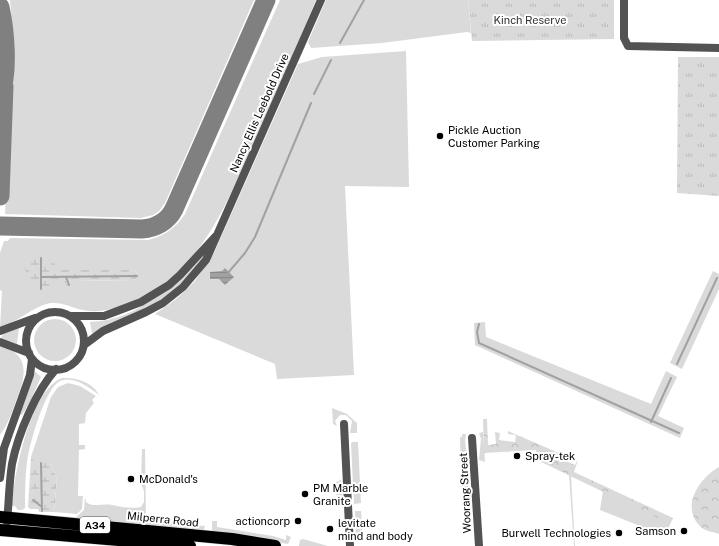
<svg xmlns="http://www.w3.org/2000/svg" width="719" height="546" font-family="'Public Sans',sans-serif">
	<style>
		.green { fill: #dadada; fill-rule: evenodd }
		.forest { fill: url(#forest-crowns) }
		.wetland { fill: url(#wetland-marsh) }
		.park { fill: url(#park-tufts) }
		.water { fill: url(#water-rules) }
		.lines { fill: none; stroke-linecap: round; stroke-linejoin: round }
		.stream { stroke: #a1a1a1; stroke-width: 2 }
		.taxiway { stroke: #808080; stroke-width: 19 }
		.highway-casing { stroke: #dbdbdb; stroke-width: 13 }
		.street { stroke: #535353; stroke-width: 8 }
		.highway { stroke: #000; stroke-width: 12 }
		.poi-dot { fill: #000; stroke: #fff; stroke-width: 1.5 }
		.labels { text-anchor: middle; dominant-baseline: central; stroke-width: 4; stroke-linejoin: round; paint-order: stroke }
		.shield { fill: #fff; stroke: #4c4c4c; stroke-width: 1 }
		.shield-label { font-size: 10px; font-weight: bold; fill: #000 }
		.park-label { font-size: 11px; fill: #313131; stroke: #fff }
		.street-label { font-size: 11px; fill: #000; stroke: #fff }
		.poi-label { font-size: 11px; fill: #000; stroke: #fff; text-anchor: start }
	</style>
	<defs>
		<pattern id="forest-crowns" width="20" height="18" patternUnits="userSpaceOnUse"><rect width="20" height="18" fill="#dadada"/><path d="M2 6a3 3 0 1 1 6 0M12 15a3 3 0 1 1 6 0" fill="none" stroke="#b9b9b9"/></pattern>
		<pattern id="wetland-marsh" width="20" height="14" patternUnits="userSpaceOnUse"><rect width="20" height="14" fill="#dadada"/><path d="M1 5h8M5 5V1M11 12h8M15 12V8" fill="none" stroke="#b9b9b9"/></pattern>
		<pattern id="park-tufts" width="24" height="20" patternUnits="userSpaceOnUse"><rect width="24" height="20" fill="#dadada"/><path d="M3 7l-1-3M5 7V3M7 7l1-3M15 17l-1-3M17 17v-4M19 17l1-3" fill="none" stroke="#b9b9b9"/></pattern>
		<pattern id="water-rules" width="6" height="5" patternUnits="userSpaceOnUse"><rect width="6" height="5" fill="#a1a1a1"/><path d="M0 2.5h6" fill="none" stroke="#898989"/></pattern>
	</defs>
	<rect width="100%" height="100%" fill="#fff"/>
	<path class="green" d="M10 0H254L165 203 159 211 153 215 141 218 5 214 10 84 12 21Z
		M280 0H316C298 43 279 85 260 128 232 190 205 271 136 300 119 307 102 314 83 310 72 308 63 302 51 303 35 305 18 322 0 328L2 291 0 290V253L4 241H8L10 238 148 240C164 236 176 228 185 214ZM55 270H133L137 273V278L133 281 72 280 65 284 63 281H53Z
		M326 0H468L471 33 467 32 382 43 311 48 308 42Z
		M406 51 409 187 345 186 354 375 277 379 275 364 155 314 175 300 194 282 214 253 298 64 322 57Z
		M210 245C191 290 135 317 92 334L90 322C143 320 176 280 210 245Z
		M713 271 719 274V289L682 369 670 363Z
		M34 340a21 21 0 1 1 42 0a21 21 0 1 1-42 0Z
		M485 322 486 337 651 404 666 371 677 377 658 416 684 428 680 438 475 345 474 323Z
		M19 328 17 344 1 338 3 334Z
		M0 345C31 355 26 376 16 401 12 413 8 424 0 435Z
		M35 371 41 377 29 404 22 415H20Z
		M62 378C75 377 93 382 99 395 89 387 73 375 60 381 45 388 29 445 27 462 25 477 25 493 25 508L22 510H18L15 506H12C14 475 30 390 62 378Z
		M68 383 80 386 96 396 92 400 94 403 86 413 85 423 79 424V445H85V449L79 450 78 496H83L82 509 77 514 54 512 57 480 50 461H34L31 457 51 397 58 387Z
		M332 408 347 414 357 423V433H350L352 421 346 415H340L335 421 337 426 333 424Z
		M483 432 485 462 479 460 481 439 479 433Z
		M462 434H466L465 440 468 469 461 471 460 437H462Z
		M352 442H358L361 503 354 504 351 444Z
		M142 449H145L146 521 205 526 204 530 52 516 76 517 84 510 85 497 86 502C93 508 103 503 112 505 122 507 130 509 141 507L144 502V491L141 483Z
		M569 475 571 476 575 546H574Z
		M462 479 468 481 471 527 464 528Z
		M341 480 343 503 340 505 337 504 336 482Z
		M603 491 671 522 665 536 600 510Z
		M355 511H361L363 539 361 541 356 540Z
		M212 521H217V527L273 536 286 540V535L291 537 288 544 212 531Z
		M303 539 328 546H299L300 540Z"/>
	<path class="forest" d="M483 419H487L488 445 496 444 495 432 500 433 499 440 515 442 516 435 508 434V431L568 457 566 461 575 465 578 460 574 472 673 518 670 524 537 460 536 450 484 453Z
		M719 467V534C714 532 706 531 702 528 679 508 699 478 719 467Z"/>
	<path class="wetland" d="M35 258H47L55 264 56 270H133L137 273V278L133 281 73 280 72 284 68 287 63 281H53L47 289H36L27 282 25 266Z
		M31 457 34 461H50L57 480 54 512H39L38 509H30L28 507Z"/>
	<path class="park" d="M468 0H614V39L472 41Z
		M678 57H719V196L677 193Z"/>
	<path class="water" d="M225 268 234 277 225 285 219 279H210V272L222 271Z"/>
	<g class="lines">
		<path class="stream" d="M340 43 364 0
			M314 94 331 60
			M227 274 245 253 255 237 311 103
			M41 277 137 276
			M66 277 69 285
			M41 289V258
			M479 324 477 332 479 343 679 433
			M677 364 717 278
			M651 422 671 378
			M41 463 42 511
			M33 500 42 507"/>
		<path class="taxiway" d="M0 7C5 29 9 74 0 94
			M0 196 4 86
			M0 226 142 229C156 228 168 221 174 209L266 0"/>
		<defs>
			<path id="highway" d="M0 517 232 539 275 546
				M0 530 190 546"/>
		</defs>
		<use href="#highway" class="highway-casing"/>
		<path class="street" d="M624 0V38L628 46 719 48
			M26 341a29 29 0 1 1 58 0a29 29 0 1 1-58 0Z
			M71 316H104L141 302 169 285 180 275 216 236
			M0 331 35 318
			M0 342 29 353
			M84 345 103 331 146 312 163 303 183 287 206 260 321 0
			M344 424 350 546
			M472 438 479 546
			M0 478 4 448 30 375 32 359
			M7 522C9 502 9 483 12 464 18 434 36 391 56 369"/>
		<use href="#highway" class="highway"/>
	</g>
	<g class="poi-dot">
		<circle cx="440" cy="136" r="4"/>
		<circle cx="517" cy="456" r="4"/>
		<circle cx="131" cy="479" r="4"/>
		<circle cx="305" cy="494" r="4"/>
		<circle cx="298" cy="521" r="4"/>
		<circle cx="330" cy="529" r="4"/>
		<circle cx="684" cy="531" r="4"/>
		<circle cx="619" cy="533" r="4"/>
	</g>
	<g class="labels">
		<rect class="shield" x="80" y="517" width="30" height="16" rx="3"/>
		<g class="shield-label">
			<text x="95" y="525">A34</text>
		</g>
		<g class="park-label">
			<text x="530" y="20">Kinch Reserve</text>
		</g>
		<g class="street-label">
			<text transform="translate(259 113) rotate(-66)">Nancy Ellis Leebold Drive</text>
			<text transform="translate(465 493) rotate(-93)">Woorang Street</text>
			<text transform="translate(163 519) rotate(6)">Milperra Road</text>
		</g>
		<g class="poi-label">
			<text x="448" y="130">Pickle Auction<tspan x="448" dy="13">Customer Parking</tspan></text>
			<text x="525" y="456">Spray-tek</text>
			<text x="139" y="479">McDonald's</text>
			<text x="313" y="488">PM Marble<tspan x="313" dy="13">Granite</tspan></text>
			<text x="290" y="521" text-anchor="end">actioncorp</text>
			<text x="338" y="523">levitate<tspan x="338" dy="13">mind and body</tspan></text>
			<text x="676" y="531" text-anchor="end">Samson</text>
			<text x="611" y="533" text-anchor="end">Burwell Technologies</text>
		</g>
	</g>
</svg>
